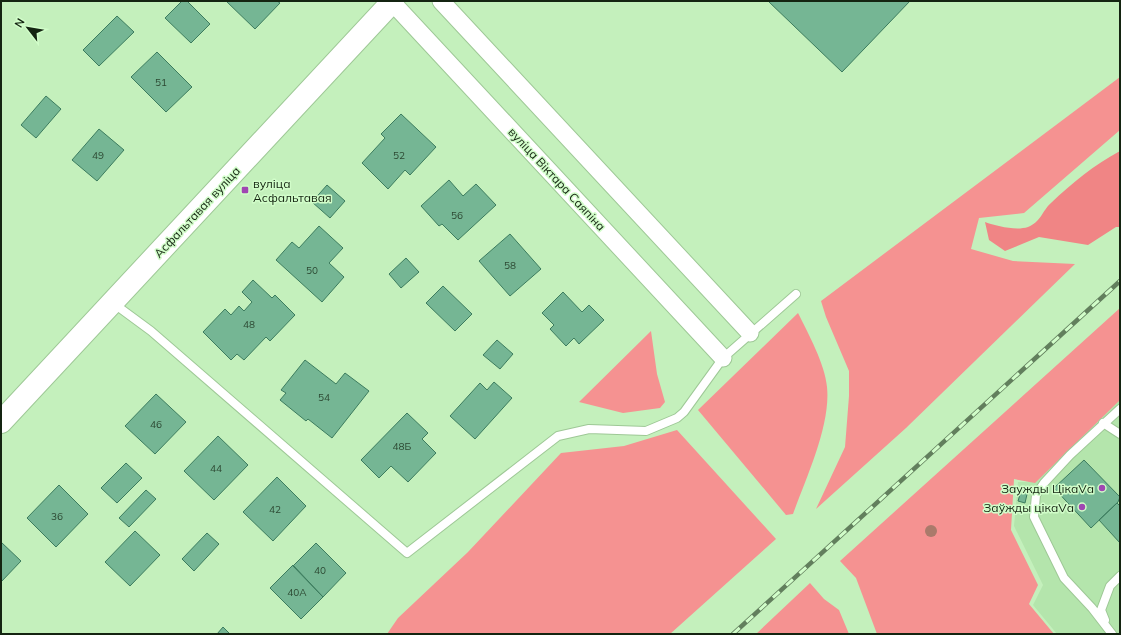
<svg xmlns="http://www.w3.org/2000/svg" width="1121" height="635" font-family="Mulish,sans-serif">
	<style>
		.built { fill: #b4e5ac }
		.green { fill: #f59291 }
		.forest { fill: #f08585 }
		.building { fill: #75b694; stroke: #3c7c5e }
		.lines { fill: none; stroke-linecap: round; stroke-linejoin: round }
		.lane-casing { stroke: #9ec896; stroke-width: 10 }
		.street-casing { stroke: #9ec896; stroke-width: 19 }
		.secondary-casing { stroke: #9ec896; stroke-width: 24 }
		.lane { stroke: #fff; stroke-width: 8 }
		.street { stroke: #fff; stroke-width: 17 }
		.secondary { stroke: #fff; stroke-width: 22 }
		.rail-casing { stroke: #627f5d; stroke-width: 4.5 }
		.rail { stroke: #d1fdc9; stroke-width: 3; stroke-dasharray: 9; stroke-linecap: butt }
		.tree { fill: #aa7a6b }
		.poi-dot { fill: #a046b2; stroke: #d1fdc9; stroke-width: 1.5 }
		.labels { text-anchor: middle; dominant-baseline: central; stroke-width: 3; stroke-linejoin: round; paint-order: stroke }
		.number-label { font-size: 10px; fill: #2c4832 }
		.street-label { font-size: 12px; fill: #142411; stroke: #d1fdc9 }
		.poi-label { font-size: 12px; fill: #142411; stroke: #d1fdc9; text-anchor: end }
	</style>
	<rect width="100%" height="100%" fill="#c4f0bc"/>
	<path class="built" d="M1120 390V634H1057L1033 605 1043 585 1014 526 1018 482H1028Z"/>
	<path class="green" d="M1120 77V130L1024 213 979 218 971 249 1013 261 1075 264 906 428 816 509 845 447 849 396V371L826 317 821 301Z
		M1120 308V400L1035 483 1014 479 1011 530 1038 585 1029 604 1054 634H877L856 578 840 561Z
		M798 313C808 333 825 364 827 387 831 425 806 478 793 514L786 515 698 410Z
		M651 331 657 374 665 402 660 408 623 413 579 402Z
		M677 430 776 539 670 634H387L398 618 468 552 561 453 624 446Z
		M810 583 824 599 839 610 849 634H756Z"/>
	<path class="forest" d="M1120 151V227H1116L1088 245 1039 237 1005 251 989 240 985 222C996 226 1016 231 1028 227 1041 222 1042 211 1051 203 1072 183 1094 165 1120 151Z"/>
	<path class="building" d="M182 1H187L210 24 191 43 165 18Z
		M226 1H277L280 3 255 29Z
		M768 1H910L842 72Z
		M117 16 134 32 99 66 83 50Z
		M157 52 192 87 166 112 131 77Z
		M46 96 61 109 36 138 21 125Z
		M401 114 436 147 410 175 405 170 388 189 362 163 385 138 381 134Z
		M99 129 124 150 97 181 72 160Z
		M449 180 463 196 476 184 496 205 458 240 442 224 439 226 421 206Z
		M327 185 345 201 330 218 312 202Z
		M319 226 343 248 329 263 344 277 322 302 276 260 292 242 299 248Z
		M510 234 541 269 510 296 479 261Z
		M406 258 419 272 401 288 389 274Z
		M253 280 272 298 275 295 295 315 270 341 266 337 244 360 237 354 231 360 203 332 225 309 231 315 239 306 244 311 252 302 242 292Z
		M443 286 472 314 455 331 426 303Z
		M563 292 582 312 589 305 604 320 579 344 574 338 566 346 550 329 554 325 542 313Z
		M497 340 513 354 500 369 483 355Z
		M305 360 336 384 345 373 369 391 332 438 308 419 306 421 280 400 286 393 281 390Z
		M494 382 512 398 475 439 450 416 480 383 487 390Z
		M156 394 186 422 155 454 125 426Z
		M407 413 428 433 422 439 436 453 408 482 391 466 379 478 361 460Z
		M218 436 248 465 214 500 184 471Z
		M1084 460 1120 497 1118 502 1091 528 1054 488Z
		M126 463 142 478 117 503 101 488Z
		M277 477 306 506 273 541 243 512Z
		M59 485 88 514 56 547 27 518Z
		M1022 488 1028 490 1025 503 1018 501Z
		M146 490 156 499 129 527 119 518Z
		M1117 503 1120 506V543L1099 520Z
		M135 531 160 555 130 586 105 562Z
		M207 533 219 544 194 571 182 559Z
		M1 542 21 561 1 582Z
		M316 543 346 573 323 597 293 566Z
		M293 565 323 597 301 619 270 588Z
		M223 627 230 634H217Z"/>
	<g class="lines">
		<defs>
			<path id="lane" d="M113 303 151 331 407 553 558 436 589 429 646 431 677 418 684 412 723 358 796 294
				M1103 423 1120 434
				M1105 620 1101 610 1110 586 1120 576
				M1112 634 1092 608 1064 578 1034 517 1036 495 1044 483 1070 455 1120 409"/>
			<path id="street" d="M391 1 723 358
				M441 1 750 333"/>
			<path id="secondary" d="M1 422 393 1"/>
		</defs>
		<use href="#lane" class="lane-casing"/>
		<use href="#street" class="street-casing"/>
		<use href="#secondary" class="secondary-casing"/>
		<use href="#lane" class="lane"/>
		<use href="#street" class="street"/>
		<use href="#secondary" class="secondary"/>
		<defs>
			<path id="rail" d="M733 634 1120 281"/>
		</defs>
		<use href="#rail" class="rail-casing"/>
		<use href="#rail" class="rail"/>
	</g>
	<circle class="tree" cx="931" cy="531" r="6"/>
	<g class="poi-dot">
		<rect x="241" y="186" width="8" height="8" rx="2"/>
		<circle cx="1102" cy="488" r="4"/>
		<circle cx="1082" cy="507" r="4"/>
	</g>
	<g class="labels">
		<g class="number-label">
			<text x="161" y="82">51</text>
			<text x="98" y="155">49</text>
			<text x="399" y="155">52</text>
			<text x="457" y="215">56</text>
			<text x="510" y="265">58</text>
			<text x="312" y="270">50</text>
			<text x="249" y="324">48</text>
			<text x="324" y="397">54</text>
			<text x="156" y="424">46</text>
			<text x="402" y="446">48Б</text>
			<text x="216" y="468">44</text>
			<text x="275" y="509">42</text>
			<text x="57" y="516">36</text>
			<text x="320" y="570">40</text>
			<text x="297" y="592">40А</text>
		</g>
		<g class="street-label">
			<text transform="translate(557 179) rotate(47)">вуліца Віктара Саяпіна</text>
			<text transform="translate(197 212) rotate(-47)">Асфальтавая вуліца</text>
		</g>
		<g class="poi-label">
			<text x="253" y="183" text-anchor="start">вуліца<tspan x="253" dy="14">Асфальтавая</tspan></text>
			<text x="1094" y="488">Заужды ЦікаVа</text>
			<text x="1074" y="507">Заўжды цікаVа</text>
		</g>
	</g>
	<rect width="1121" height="635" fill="none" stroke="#142411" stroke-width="4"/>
	<g transform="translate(28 28) rotate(301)" stroke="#d1fdc9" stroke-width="3" paint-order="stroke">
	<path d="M0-3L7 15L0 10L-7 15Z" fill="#142411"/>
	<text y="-6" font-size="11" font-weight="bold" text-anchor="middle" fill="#142411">N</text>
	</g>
</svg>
